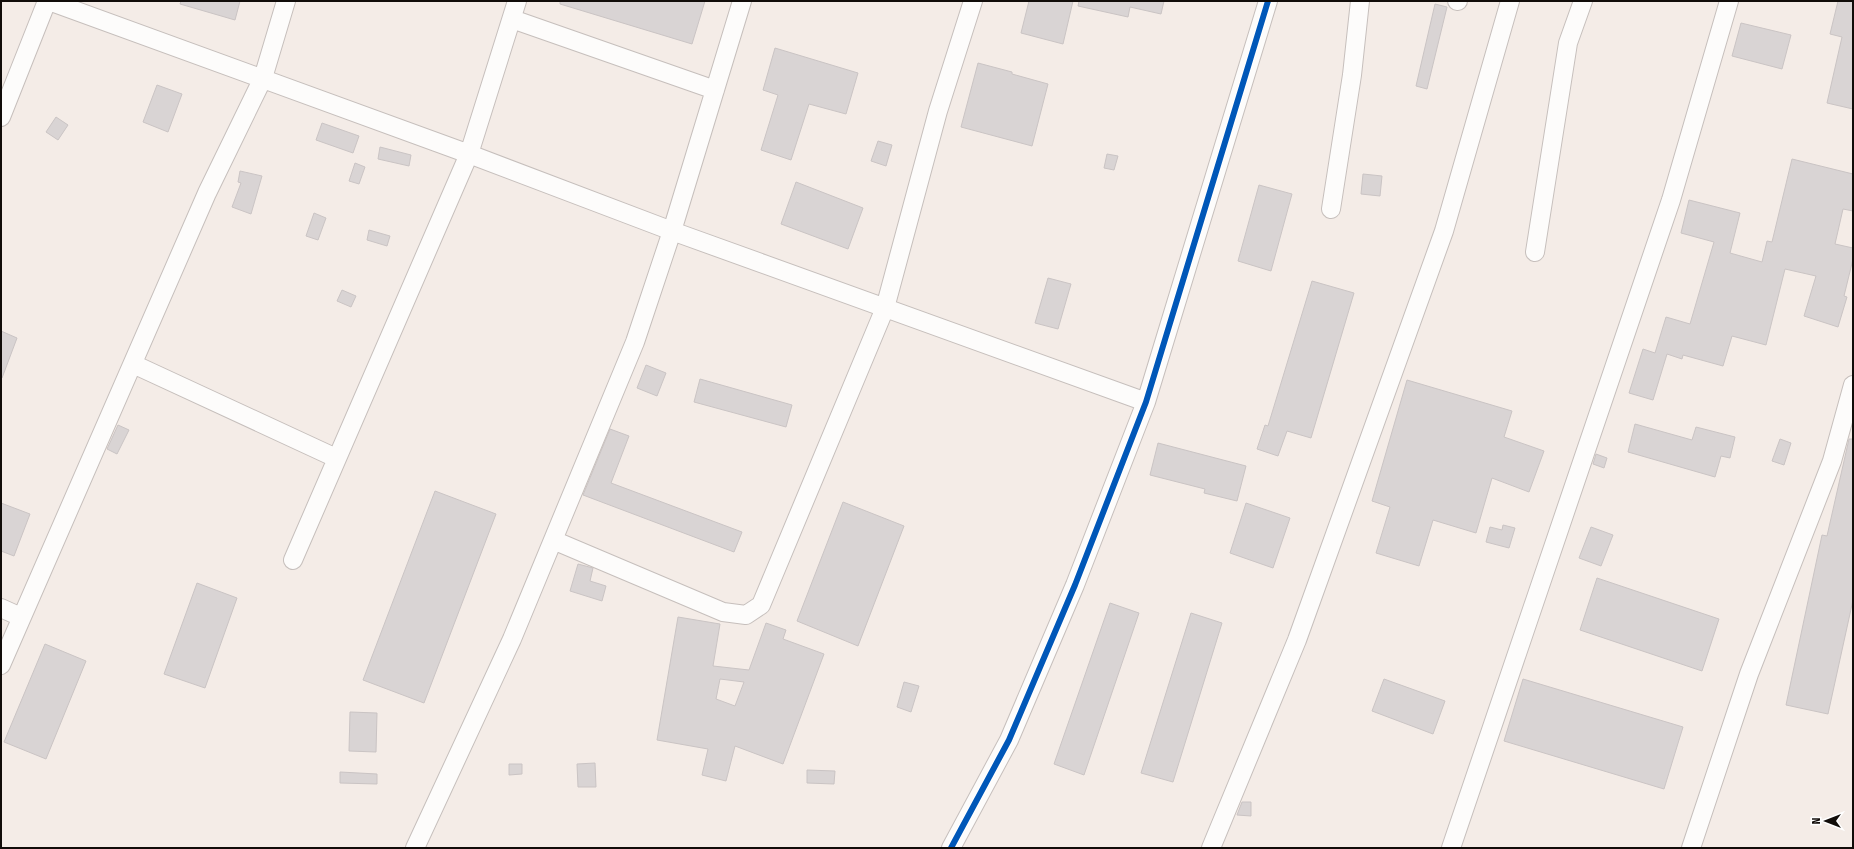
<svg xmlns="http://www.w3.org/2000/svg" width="1854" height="849" font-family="'Fira Sans Condensed',sans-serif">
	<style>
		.building { fill: #d9d4d4; stroke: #cac4c4; fill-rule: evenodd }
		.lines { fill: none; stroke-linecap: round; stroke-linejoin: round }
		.minor-casing { stroke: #c6bfbc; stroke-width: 20 }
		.minor { stroke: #fdfcfb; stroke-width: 18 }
		.cycleway-casing { stroke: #fff; stroke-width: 8 }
		.cycleway { stroke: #0057b8; stroke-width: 6 }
	</style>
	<rect width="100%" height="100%" fill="#f4ece7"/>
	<path class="building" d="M181 1H240L235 20 180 4Z
		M560 1H705L692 44 560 4Z
		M1029 1H1073L1063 44 1021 33Z
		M1079 1H1164L1161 14 1130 7 1128 17 1078 6Z
		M1838 1H1853V109L1827 103 1842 37 1830 34Z
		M1435 4 1447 7 1427 89 1416 86Z
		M1741 23 1791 35 1782 69 1732 56Z
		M775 48 858 73 846 114 809 104 791 160 761 150 778 95 763 90Z
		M978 63 1012 72V74L1048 84 1032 146 961 127Z
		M157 85 182 94 168 132 143 122Z
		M56 117 68 125 58 140 46 132Z
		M322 123 359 136 353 153 316 140Z
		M878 141 892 145 886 166 871 161Z
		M380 147 411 155 409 166 378 159Z
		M1107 154 1118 156 1114 170 1104 168Z
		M1792 159 1853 174V211L1843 209 1835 244 1853 248V259L1844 296 1847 297 1838 327 1804 316 1816 276 1785 269 1766 345 1732 336 1723 366 1683 355 1682 359 1667 354 1653 400 1629 393 1643 349 1655 353 1666 317 1690 324 1714 242 1681 233 1689 200 1740 213 1730 253 1762 262 1767 241 1772 242Z
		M355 163 365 167 359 184 349 181Z
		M240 171 262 176 251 214 232 207 241 183 238 182Z
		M1363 174 1382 176 1380 196 1361 194Z
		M796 182 863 208 848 249 781 224Z
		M1259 185 1292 194 1271 271 1238 261Z
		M314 213 326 218 318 240 306 236Z
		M369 230 390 236 387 246 367 240Z
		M1048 278 1071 284 1058 329 1035 323Z
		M1312 281 1354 293 1311 438 1287 431 1278 456 1257 449 1265 425 1268 426Z
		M342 290 356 296 351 307 337 301Z
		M1 331 17 338 2 378H1Z
		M646 365 666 373 657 396 637 388Z
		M700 379 792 405 786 427 694 402Z
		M1407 380 1512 411 1504 437 1544 451 1529 492 1492 478 1476 533 1433 520 1419 566 1376 553 1390 507 1372 501Z
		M1635 424 1692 440 1696 427 1735 437 1730 458 1721 456 1715 477 1628 452Z
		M118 425 129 430 117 454 107 449Z
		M610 429 629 436 611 483 742 532 734 552 583 495Z
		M1780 439 1791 443 1784 465 1772 461Z
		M1849 439H1853V600L1828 714 1786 705 1822 535 1827 536Z
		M1158 443 1246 466 1237 501 1204 493 1205 489 1150 475Z
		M1596 454 1607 458 1604 468 1593 464Z
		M435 491 496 514 424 703 363 680Z
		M843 502 904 526 858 646 797 621Z
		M1 503 30 514 14 556 1 551Z
		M1246 503 1290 518 1273 568 1230 553Z
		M1503 525 1515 528 1509 548 1486 542 1490 527 1502 530Z
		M1591 527 1613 535 1601 566 1579 558Z
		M578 564 593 568 590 581 606 586 602 601 570 591Z
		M1597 578 1719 619 1702 671 1580 630Z
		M197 583 237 598 205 688 164 674Z
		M1110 603 1139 613 1084 775 1054 764Z
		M1191 613 1222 623 1173 782 1141 773Z
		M678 617 720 624 713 666 749 670 766 623 786 630 783 639 824 654 783 764 735 746 726 781 702 775 708 749 657 740ZM720 679 744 682 735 706 716 699Z
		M45 644 86 661 46 759 4 742Z
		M1384 679 1445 701 1433 734 1372 711Z
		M1523 679 1683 727 1664 789 1504 741Z
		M904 682 919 686 911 712 897 707Z
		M350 712 377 713 376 752 349 751Z
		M595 763 596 787H578L577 764Z
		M509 764H522V774L509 775Z
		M807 770 835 771 834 784 807 783Z
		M340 772 377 774V784L340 783Z
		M1242 802H1251V816L1237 815Z"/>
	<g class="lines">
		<defs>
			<path id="minor" d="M49 1 469 154 672 231 1146 402
				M1457 1H1458
				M512 19 715 90
				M1 117 47 1
				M1331 209 1352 75 1360 1
				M1535 252 1568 43 1583 1
				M133 364 336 458
				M553 540 723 612 746 615 761 605 885 308 938 111 973 1
				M293 560 469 154 517 1
				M1 608 21 617
				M1 665 207 193 263 78 286 1
				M415 848 512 639 635 342 672 231 742 1
				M951 848 1009 740 1075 585 1146 402 1268 1
				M1211 848 1297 640 1444 231 1510 1
				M1451 848 1671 200 1729 1
				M1691 848 1749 674 1832 461 1853 385"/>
		</defs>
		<use href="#minor" class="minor-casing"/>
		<use href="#minor" class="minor"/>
		<defs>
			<path id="cycleway" d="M951 848 1009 740 1075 585 1146 402 1268 1"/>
		</defs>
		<use href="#cycleway" class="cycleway-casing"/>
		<use href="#cycleway" class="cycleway"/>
	</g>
	<rect width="1854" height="849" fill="none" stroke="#110c09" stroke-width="4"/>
	<g transform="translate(1826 821) rotate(270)" stroke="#ffffff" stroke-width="3" paint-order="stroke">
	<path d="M0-3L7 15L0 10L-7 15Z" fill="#110c09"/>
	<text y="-6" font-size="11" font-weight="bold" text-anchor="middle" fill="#110c09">N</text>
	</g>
</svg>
